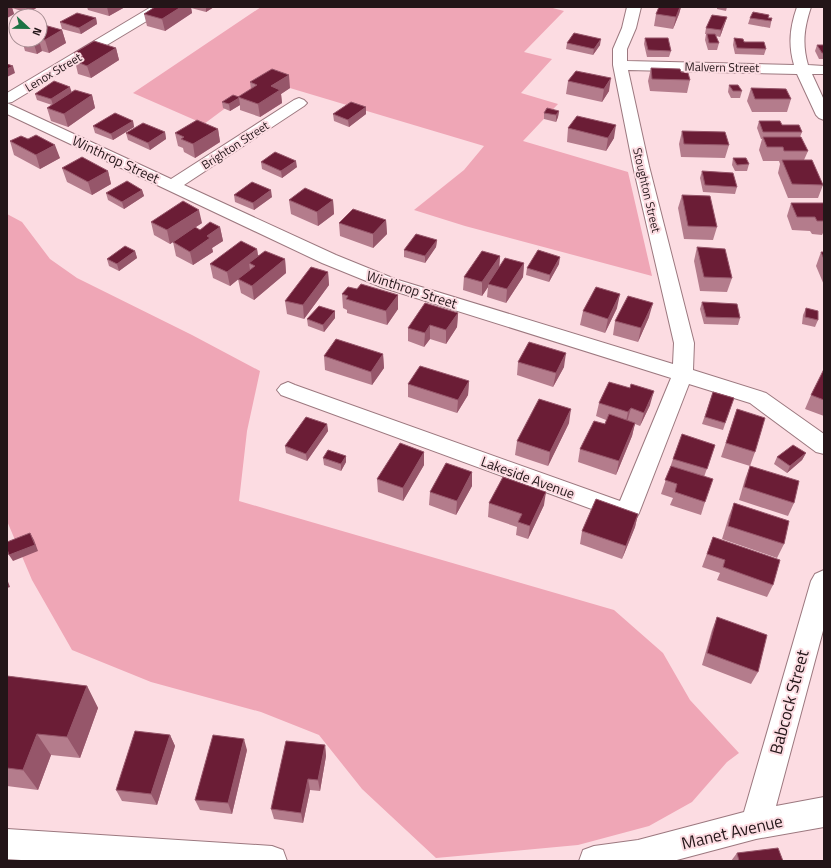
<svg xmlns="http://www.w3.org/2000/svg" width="831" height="868" font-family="'Titillium Web',sans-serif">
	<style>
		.green { fill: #efa6b6 }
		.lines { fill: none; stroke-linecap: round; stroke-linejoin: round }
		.minor-casing { stroke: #9c787f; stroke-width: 2 }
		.minor { fill: #fff; fill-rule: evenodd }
		.wall { fill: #b47c8c }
		.shaded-wall { fill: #96566a }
		.building { fill: #6b1d36; stroke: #96566a }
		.labels { text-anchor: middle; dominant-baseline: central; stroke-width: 4; stroke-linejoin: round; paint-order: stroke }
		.far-street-label { font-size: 12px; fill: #231518; stroke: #fcdce2 }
		.street-label { font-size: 14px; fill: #231518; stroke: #fcdce2 }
		.near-street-label { font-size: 17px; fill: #231518; stroke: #fcdce2 }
	</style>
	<rect width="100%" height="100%" fill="#fcdce2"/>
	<path class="green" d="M261 7H549L564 11 524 52 552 59 521 93 558 104 523 141 628 172 652 276 465 226 414 210 464 170 484 146 263 80 204 124 133 93Z
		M7 214 22 222 50 259 77 278 192 335 260 371 247 431 239 501 614 610 663 653 690 700 739 753 727 762 692 802 649 826 578 845 436 858 362 789 319 735 261 712 151 682 72 650 32 580 7 521Z"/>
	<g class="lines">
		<defs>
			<path id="minor" d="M151 7H167L165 10 12 102 7 103 171 179 294 100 299 98 304 100 307 103 304 106 184 185 336 255 395 279 673 364 674 343 633 166 613 65V49L622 28 627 7H641L636 28 627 49V61L794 65C788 44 790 27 797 7H811C804 28 802 44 808 65L824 66V74H812L824 100V120L819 118 816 115 797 74 628 70 649 166 694 343 693 370 766 393 824 434V454L816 452 750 403 689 384 639 513 635 520 627 522 281 395 277 390 281 385 288 382 295 385 620 501 671 378 381 287 322 263 7 114V93Z
				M824 570V627L776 806 824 797V827L756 839 673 861H579L583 850 594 846 638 840 744 812 811 581 815 574Z
				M7 829 272 846 283 850 287 861H35L7 859Z"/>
		</defs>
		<use href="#minor" class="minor-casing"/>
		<use href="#minor" class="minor"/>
	</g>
	<path class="wall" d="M7 7H38L28 13 12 8 14 14 7 18Z
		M87 7H125L109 16 88 10Z
		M155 7H214L206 12 191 8 192 13 165 31 147 26 144 14Z
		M659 7H681L679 14 673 29 654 26 656 14Z
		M717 7H727L726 11 717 9Z
		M727 17 725 23 720 37 716 36 719 43 717 50H708L705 40 706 34H705L706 28Z
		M96 18 97 24 81 34 62 29 60 22Z
		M750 18H772L770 28 748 24Z
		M40 27 62 30 66 43 49 53 42 51 37 54 25 51 22 40H40Z
		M645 38 671 51 669 57H647L644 44Z
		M734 38 766 49 764 55 735 54 733 45Z
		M567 43 600 45 593 55 566 49Z
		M817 45H824V59H819L815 51Z
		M116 48 119 60 91 78 78 74 75 61 76 60 74 53Z
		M651 68 681 72 690 80 687 93 650 91 648 81Z
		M576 71 609 91 602 102 566 94 568 81Z
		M250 82 290 88 281 94 282 103 260 117 240 110V105L230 111 223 108 222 102 239 97 251 89Z
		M729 85 742 91 740 98H731L728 92Z
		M751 88 791 99 787 112H752L747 101Z
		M72 92 92 95 95 108 68 127 51 121 47 108 52 105 37 100 35 94Z
		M366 107V114L349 127 334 121 333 114Z
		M559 111 558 117 556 122 544 119V113Z
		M133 121 134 127 113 140 95 133 93 126Z
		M759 121 782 125 802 132 800 137 808 151 804 160 823 185 818 198H788L778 173 780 164 779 161H763L759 150 762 139H761L757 128Z
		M568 128 614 138 606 151 567 142Z
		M218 129 220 142 195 158 184 152 183 148 178 146 175 133Z
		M682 131 729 145 725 158 681 157 679 144Z
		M165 132 166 139 150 150 128 140 126 133Z
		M28 139 60 158 40 169 14 155 10 141Z
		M733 158 749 164 747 171H735L732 165Z
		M261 162 297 167 282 178 262 169Z
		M62 168 108 171 111 184 92 195 67 182Z
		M702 171 737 187 735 194 703 192 700 178Z
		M142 190 144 196 124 209 108 200 106 193Z
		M234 195 272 197 254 210 235 202Z
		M682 195 717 227 713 240 684 239 678 208Z
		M289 200H333L334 214 318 226 291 214Z
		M791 203H824V231L822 235 812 234 810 231 792 230 787 216Z
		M386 220 387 234 373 248 340 236 339 223Z
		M151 222 202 223 170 244 154 235Z
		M220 227 223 241 212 248 213 252 193 265 176 256 173 242Z
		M437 240 436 247 425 263 404 257V250Z
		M697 247 732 278 727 292 700 291 694 261Z
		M257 249 258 255 285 259 286 273 254 300 241 293 238 279 230 286 213 278 210 264Z
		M135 251 137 258 119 271 109 266 107 259Z
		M821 252H824V285L816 266Z
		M500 256 499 267 524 263 523 277 506 303 487 297 488 287 482 296 463 290 464 277Z
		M559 264 549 282 526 275 527 268Z
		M328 272 329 285 304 319 287 314 285 301Z
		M357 289 398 295V309L387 325 347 313V310L343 308 342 294Z
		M702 302 740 318 738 325 704 324 700 309Z
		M617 308 605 333 580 325 583 311Z
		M806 308 818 320 815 327 802 324 803 315Z
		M458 313 457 327 446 344 430 339 424 347 408 341V328Z
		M649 317 638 342 613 335 615 321Z
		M335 318 324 332 308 326 307 319Z
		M383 354 384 368 372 385 325 370 324 356Z
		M518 362 564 367 553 387 517 375Z
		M824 366V416L805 409 811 395 824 370H823Z
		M469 381 468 395 457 413 408 397V384Z
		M713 392 734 398 723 430 702 424Z
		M599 403 650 405 640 426 635 424 632 436 616 475 578 462 580 449 605 424 606 420 596 416Z
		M737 409 755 452 750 466 721 457Z
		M569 423 548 466 515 455 517 441Z
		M327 424 328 431 307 461 286 453 285 446Z
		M715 445 704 477 705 502 701 515 670 505 673 498 661 494 673 459Z
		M424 452V465L403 501 378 492 377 479Z
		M806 453 802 460 787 473 774 464 777 457Z
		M346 456V462L341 471 324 465 323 458Z
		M750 466 794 503 788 516 739 500 745 479Z
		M472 472V486L456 515 429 505 430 492Z
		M489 503 544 505 528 539 516 535 517 527 488 517Z
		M734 503 784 544 777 558 722 539 729 516Z
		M638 514 635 527 622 559 580 544 582 531Z
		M713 537 773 585 767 597 717 580 720 573 702 567Z
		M717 617 758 672 751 684 702 665 712 630Z
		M7 676 87 686 98 708 80 758 51 755 38 790 7 786Z
		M170 735 175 746 157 805 122 801 116 790Z
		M325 745 326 756 320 791 310 790 303 823 274 819 271 809Z
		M247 750 232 814 200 810 195 800Z
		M737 853 783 861H731Z"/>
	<path class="shaded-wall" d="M7 7H12L14 14 7 18Z
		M26 7H38L28 13Z
		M107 7H125L109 16Z
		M181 7H191L192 13 165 31 162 19Z
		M206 7H214L206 12Z
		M680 7H681L679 14 673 29 676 17Z
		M727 17 725 23 720 37 721 30Z
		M96 18 97 24 81 34 79 28Z
		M62 30 66 43 49 53 45 40Z
		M601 39 600 45 593 55 594 49Z
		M36 40H39L42 51 37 54 33 41Z
		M116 48 119 60 91 78 87 66Z
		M13 66 15 73 7 77V69Z
		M289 75 290 88 281 94 282 103 260 117 258 104 271 86Z
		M611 78 609 91 602 102 604 89Z
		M70 87 72 93 53 105 51 99Z
		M92 95 95 108 68 127 64 114Z
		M239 98 240 105 230 111 229 104Z
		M366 107V114L349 127 348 120Z
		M559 111 558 117 556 122V115Z
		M133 121 134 127 113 140 111 134Z
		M616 125 614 138 606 151 608 138Z
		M218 129 220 142 195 158 193 144Z
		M165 132 166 139 150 150 148 143Z
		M55 145 60 158 40 169 36 155Z
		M296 161 297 167 282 178 281 171Z
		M108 171 111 184 92 195 88 182Z
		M142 190 144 196 124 209 122 202Z
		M271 190 272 197 254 210 253 203Z
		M333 200 334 214 318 226 317 212Z
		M199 210 202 223 170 244 167 230Z
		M386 220 387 234 373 248V234Z
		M220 227 223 241 212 248 213 252 193 265 190 252 207 236Z
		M437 240 436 247 425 263V256Z
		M257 249 259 263H249L250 270 230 286 227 272Z
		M135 251 137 258 119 271 117 264Z
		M500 256 499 270 488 284V287L482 296V282Z
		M560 257 559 264 549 282 550 275Z
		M285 259 286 273 254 300 252 286Z
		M524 263 523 277 506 303 507 289Z
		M328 272 329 285 304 319 303 305Z
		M620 294 617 308 605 333 608 319Z
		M398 295V309L387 325 386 311Z
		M653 303 649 317 638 342 641 328Z
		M335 311V318L324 332 323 325Z
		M458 313 457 327 446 344V330Z
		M430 325V339L424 347 425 333Z
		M566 353 564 367 553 387 556 373Z
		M383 354 384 368 372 385 371 372Z
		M469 381 468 395 457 413 458 400Z
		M654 391 650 405 640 426 644 413Z
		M631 408 627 422 625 426 628 412Z
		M571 409 569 423 548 466 550 452Z
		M635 423 632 436 616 475 619 461Z
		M327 424 328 431 307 461 306 454Z
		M424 452V465L403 501V488Z
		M806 453 802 460 787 473 790 466Z
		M346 456V462L341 471V464Z
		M472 472V486L456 515 457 501Z
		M546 492 544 505 528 539 530 526Z
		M638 514 635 527 622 559 626 546Z
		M30 533 34 540 38 551 13 561 9 555Z
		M7 579 10 587 7 588Z
		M87 686 98 708 80 758 67 737Z
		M37 734 51 755 38 790 23 770Z
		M170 735 175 746 157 805 151 794Z
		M244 739 247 750 232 814 228 803Z
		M325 745 326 756 320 791 318 780Z
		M308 779 310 790 303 823 301 813Z"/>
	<path class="building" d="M155 7H181L162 19 144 14Z
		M659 7H680L676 17 656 14Z
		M753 12 769 15 768 18H772L771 21 750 18Z
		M77 13 96 18 79 28 60 22Z
		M712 15 727 17 721 30 706 28Z
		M44 25 62 30 45 40 40 39V27Z
		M574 33 601 39 594 49 567 43Z
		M707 34H715L719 43H709Z
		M645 38H668L671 51 648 50Z
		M734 38 743 39 744 42H764L766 49 737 48Z
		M28 40H36L33 41Z
		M94 41 116 48 87 66 75 61 83 56 74 53Z
		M817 45H824V53H822Z
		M7 64 13 66 7 69Z
		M651 68 680 69 681 72 688 73 690 80 652 79Z
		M272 69 289 75 271 86 280 90 258 104 238 97 257 85 250 82Z
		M576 71 611 78 604 89 568 81Z
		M54 81 70 87 51 99 35 94Z
		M729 85H738L742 91H733Z
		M751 88 786 89 791 99H755Z
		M75 90 92 95 64 114 47 108Z
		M233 95 239 97V98L229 104 222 102Z
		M351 102 366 107 348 120 333 114Z
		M547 108 559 111 556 115 544 113Z
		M115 113 133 121 111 134 93 126Z
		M577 116 616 125 608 138 568 128Z
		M197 120 218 129 193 144 181 139 184 137 175 133Z
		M759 121H780L782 125H799L802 132H763Z
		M143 123 165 132 148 143 126 133Z
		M682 131 725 132 729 145 684 144Z
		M36 135 55 145 36 155 10 141 21 136 28 139Z
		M763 137H801L808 151H784L783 147H767Z
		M275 152 296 161 281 171 261 162Z
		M82 157 108 171 88 182 62 168Z
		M733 158H746L749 164 737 165Z
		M782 160H812L823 185 792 184Z
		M702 171 733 173 737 187 705 185Z
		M127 181 142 190 122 202 106 193Z
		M252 182 271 190 253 203 234 195Z
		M305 188 333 200 317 212 289 200Z
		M682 195 710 196 717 227 688 226Z
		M183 201 199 210 167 230 151 222Z
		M791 203H824V221H817L815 217H797Z
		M353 209 386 220 373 234 339 223Z
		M210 222 220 227 207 236 210 238 190 252 173 242 195 227 200 230Z
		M416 234 437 240 425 256 404 250Z
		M241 241 257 249 227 272 210 264Z
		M125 246 135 251 117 264 107 259Z
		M697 247 725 249 732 278 704 277Z
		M538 250 560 257 550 275 527 268Z
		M265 251 285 259 252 286 238 279 255 266 249 263Z
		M482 251 500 256 482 282 464 277Z
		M821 252H824V259Z
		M505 258 524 263 507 289 488 284Z
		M311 267 328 272 303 305 285 301Z
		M361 284 398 295 386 311 346 299 348 296 342 294 348 287 357 289Z
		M596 287 620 294 608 319 583 311Z
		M628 296 653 303 641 328 615 321Z
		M702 302 737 304 740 318 706 317Z
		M425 303 458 313 446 330 430 325 425 333 408 328Z
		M319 306 335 311 323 325 307 319Z
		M806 308 818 311V320L805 317Z
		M336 339 383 354 371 372 324 356Z
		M529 342 566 353 556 373 518 362Z
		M420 366 469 381 458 400 408 384Z
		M824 369V400L811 395Z
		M609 382 630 388 631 384 654 391 644 413 631 408 628 412 599 403Z
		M713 392 734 398 725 423 705 417Z
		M539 399 571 409 550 452 517 441Z
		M737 409 765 418 755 452 726 443Z
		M609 414 635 423 619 461 580 449 594 421 605 424Z
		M306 417 327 424 306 454 285 446Z
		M682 434 715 445 707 469 673 459Z
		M400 443 424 452 403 488 377 479Z
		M793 445 806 453 790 466 777 457Z
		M328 450 346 456 341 464 323 458Z
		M446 463 472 472 457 501 430 492Z
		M671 466 713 479 705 502 675 492 677 484 665 480Z
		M750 466 799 481 794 503 744 487Z
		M503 477 546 492 530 526 518 522 522 514 489 503Z
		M596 499 638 514 626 546 582 531Z
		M734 503 789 521 784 544 728 526Z
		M30 533 35 545 9 555 7 549V542Z
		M713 537 780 560 773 585 723 567 725 560 707 554Z
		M717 617 767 635 758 672 707 653Z
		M7 676 87 686 67 737 37 734 23 770 7 768Z
		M135 731 170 735 151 794 116 790Z
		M213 735 244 739 228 803 195 800Z
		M286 741 325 745 318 780 308 779 301 813 271 809Z
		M778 848 783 861H739L737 853Z"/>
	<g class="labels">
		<g class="far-street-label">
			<text transform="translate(722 67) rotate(1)">Malvern Street</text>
			<text transform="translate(53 72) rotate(-31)">Lenox Street</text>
			<text transform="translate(235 145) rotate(-33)">Brighton Street</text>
			<text transform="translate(647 190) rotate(77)">Stoughton Street</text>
		</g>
		<g class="street-label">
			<text transform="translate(116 159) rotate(25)">Winthrop Street</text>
			<text transform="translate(412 289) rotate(18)">Winthrop Street</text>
			<text transform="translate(528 477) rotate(20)">Lakeside Avenue</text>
		</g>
		<g class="near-street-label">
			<text transform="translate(789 702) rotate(-75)">Babcock Street</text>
			<text transform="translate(732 832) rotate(-13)">Manet Avenue</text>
		</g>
	</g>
	<rect width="831" height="868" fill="none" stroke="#231518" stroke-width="16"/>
	<g transform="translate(28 28) rotate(112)"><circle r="19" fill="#fcdce2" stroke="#a58c91"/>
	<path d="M0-3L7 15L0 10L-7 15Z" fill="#1d7244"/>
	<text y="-6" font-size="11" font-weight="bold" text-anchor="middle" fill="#231518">N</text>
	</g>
</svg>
